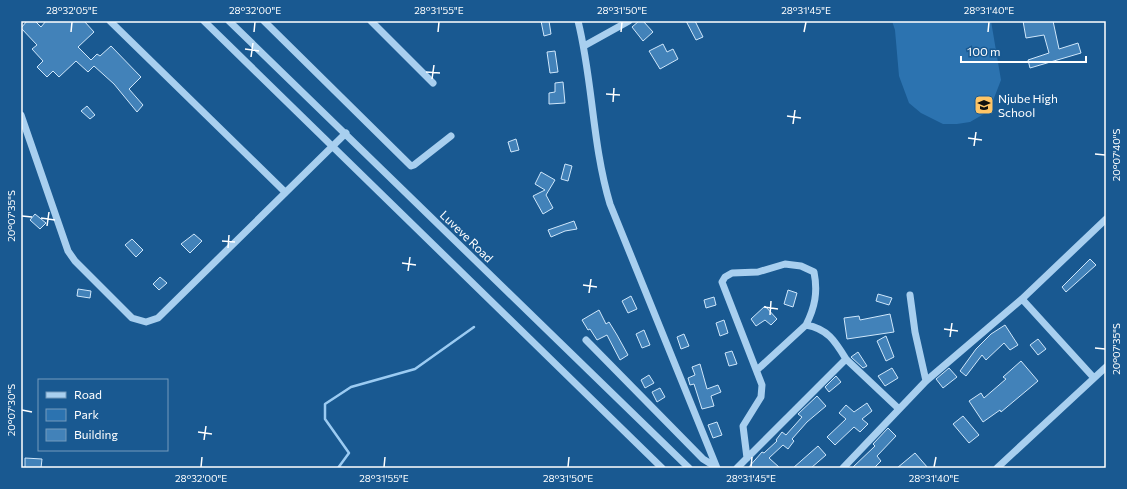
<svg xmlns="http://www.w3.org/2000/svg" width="1127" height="489" font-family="Commissioner,sans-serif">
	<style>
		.green { fill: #2c73b0 }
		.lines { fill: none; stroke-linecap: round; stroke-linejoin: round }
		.stream { stroke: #9bcbf2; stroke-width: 2.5 }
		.building { fill: #4282b9; stroke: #cfe7fb }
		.minor { stroke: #a8cfef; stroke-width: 7 }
		.ticks { fill: none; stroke: #fff; stroke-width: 1.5 }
		.labels { text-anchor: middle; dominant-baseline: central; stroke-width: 3.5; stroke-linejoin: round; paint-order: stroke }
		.poi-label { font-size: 12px; fill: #fff; stroke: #195991; text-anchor: start }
		.street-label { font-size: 12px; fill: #fff; stroke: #195991 }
		.neatline { fill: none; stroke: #fff; stroke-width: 1.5 }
		.ticks-label { font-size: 10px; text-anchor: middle; fill: #fff }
	</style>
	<rect width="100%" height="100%" fill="#195991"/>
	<path class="green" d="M892 21H991L1001 80 989 111 970 122 957 124H943L921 113 909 103 899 76 895 30Z"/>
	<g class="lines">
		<path class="stream" d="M338 468 349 453 325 419V404L351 387 415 369 474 327"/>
	</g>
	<path class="building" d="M27 21H35L41 27 46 21H84L94 32 78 47 91 60 97 54 100 56 111 46 141 77 129 89 143 105 137 112 114 84 94 66 88 72 76 61 59 77 53 71 47 77 37 67 43 61 32 49 37 45 21 28Z
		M541 21H549L551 34 544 36Z
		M639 21H643L653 32 643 41 632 27Z
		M686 21H695L703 37 696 40Z
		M1023 21H1053L1059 49 1078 43 1081 53 1030 68 1028 60 1049 53 1044 35 1026 38Z
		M663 44 667 52 673 49 678 59 660 69 649 51Z
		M555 51 558 72 550 73 547 52Z
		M563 82 565 103 549 104V93L555 92V83Z
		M87 106 95 115 90 119 81 111Z
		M516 139 519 150 511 152 508 142Z
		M565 164 572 166 568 181 561 179Z
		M541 172 555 180 546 195 553 208 543 214 533 196 545 190 535 184Z
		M35 214 46 223 40 229 30 220Z
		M574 221 577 229 565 231 551 237 548 230Z
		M194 234 202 241 190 253 181 244Z
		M132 239 143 250 136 257 125 245Z
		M1090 259 1096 265 1066 292 1062 287Z
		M160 277 167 283 159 290 153 284Z
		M78 289 91 291 90 298 77 296Z
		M788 290 797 293 793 307 784 304Z
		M878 294 892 298 889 305 876 301Z
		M631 296 637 309 628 313 622 301Z
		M714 297 716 305 706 308 704 300Z
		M765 306 777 319 771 325 765 320 756 326 751 319Z
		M599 310 606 324 609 322 617 335 628 355 620 360 607 335 597 340 590 329 588 330 582 320Z
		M890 314 894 332 847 339 844 318 859 316 860 320Z
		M724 320 728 333 720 336 716 323Z
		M1005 325 1018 345 1010 350 1004 343 986 360 982 355 966 376 960 371 976 349 991 334Z
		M644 330 650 345 642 348 636 334Z
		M684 334 689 346 681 349 677 337Z
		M886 336 894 357 886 361 877 341Z
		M1038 339 1046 349 1038 355 1030 345Z
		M732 351 737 364 729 366 725 353Z
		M858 352 867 366 863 368 851 357Z
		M1021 361 1038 381 1001 412 1000 410 983 422 969 401 981 393 984 398 1006 379 1003 377Z
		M700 364 707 389 718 385 721 392 711 396 714 406 702 409 694 384 690 385 688 378 695 375 692 367Z
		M892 368 898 378 885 386 878 376Z
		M949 368 957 377 943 388 936 379Z
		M649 375 654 383 645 388 641 380Z
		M836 376 841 382 829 392 825 387Z
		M660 388 665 397 657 402 652 392Z
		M817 396 826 406 807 422 792 439 794 441 788 449 783 445 769 458 780 468H748L762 452 764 453 777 441 776 440 782 432 786 435 802 417 798 414Z
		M867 403 872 411 862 419 868 424 860 432 854 427 835 445 827 437 846 419 839 413 846 405 854 412Z
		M963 416 979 435 969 443 953 424Z
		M717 422 722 435 713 438 708 425Z
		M888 428 896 436 877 456 881 461 874 468H852L875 446 873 444Z
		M818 446 826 455 811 468H793Z
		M915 453 928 468H897Z
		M25 458 42 459 41 468H25Z"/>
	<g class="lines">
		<path class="minor" d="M110 21 284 191
			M204 21 662 468
			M229 21 689 468
			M264 21 411 166 414 165 451 136
			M371 21 433 83
			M578 21C593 81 592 144 610 204L717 468
			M584 46 629 21
			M21 115 68 251 75 261 132 318 146 322 158 318 346 133
			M910 295 915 332 926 381
			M1022 299 1094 378
			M586 340 703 459 716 467
			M757 370 806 325C828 329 835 341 846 359
			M747 458 743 426 761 397 762 385 722 282 725 277 732 273 758 272 785 264 801 266 814 272C818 292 815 307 806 325
			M737 468 846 359 899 409
			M843 468 926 381 1022 299 1106 219
			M997 468 1106 367"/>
	</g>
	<path class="ticks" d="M71 32 72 22M254 32 255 22M438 32 439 22M621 32 622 22M804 32 806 22M988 32 989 22M245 49 259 51M251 57 253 43M426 72 440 73M432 79 434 65M606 94 620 95M613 102 614 88M787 116 801 118M793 124 795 110M968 138 982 140M974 146 976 132M1095 154 1105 155M22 216 32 217M41 218 55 220M47 226 49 212M222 241 235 242M228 248 229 235M402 263 416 265M408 271 410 257M583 285 597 287M589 293 591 279M764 307 778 309M770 315 771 301M944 329 958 331M950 337 952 323M1095 348 1105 349M22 410 32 412M198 432 212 434M204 440 206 426M201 467 202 457M384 467 385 457M568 467 569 457M751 467 752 457M934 467 936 457"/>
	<defs>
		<symbol id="school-square" viewBox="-11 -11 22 22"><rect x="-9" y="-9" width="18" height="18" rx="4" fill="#ffc566" stroke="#195991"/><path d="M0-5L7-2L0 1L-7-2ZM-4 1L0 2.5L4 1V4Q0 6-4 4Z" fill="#111"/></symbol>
	</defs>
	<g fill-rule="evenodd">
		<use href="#school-square" x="973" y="94" width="22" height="22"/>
	</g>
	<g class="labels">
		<g class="poi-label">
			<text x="998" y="98">Njube High<tspan x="998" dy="14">School</tspan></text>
		</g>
		<g class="street-label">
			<text transform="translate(467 236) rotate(44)">Luveve Road</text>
		</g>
	</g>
	<rect width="1127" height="489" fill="none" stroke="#195991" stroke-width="44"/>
	<rect x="38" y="379" width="130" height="72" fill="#195991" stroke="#759bbd"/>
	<rect x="46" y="392" width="20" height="6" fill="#a8cfef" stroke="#759bbd"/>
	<text x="74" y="399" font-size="12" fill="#ffffff">Road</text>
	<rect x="46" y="409" width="20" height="12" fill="#2c73b0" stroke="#759bbd"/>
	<text x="74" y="419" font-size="12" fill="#ffffff">Park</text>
	<rect x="46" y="429" width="20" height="12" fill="#4282b9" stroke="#759bbd"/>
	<text x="74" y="439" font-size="12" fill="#ffffff">Building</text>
	<path d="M961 56v6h125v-6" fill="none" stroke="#ffffff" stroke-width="2"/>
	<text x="967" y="56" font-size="12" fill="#ffffff" stroke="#195991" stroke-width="3" paint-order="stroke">100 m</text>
	<rect x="22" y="22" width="1083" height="445" class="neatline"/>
	<g class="ticks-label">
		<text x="72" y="14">28°32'05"E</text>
		<text x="255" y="14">28°32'00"E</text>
		<text x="439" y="14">28°31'55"E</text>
		<text x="622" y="14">28°31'50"E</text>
		<text x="806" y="14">28°31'45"E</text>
		<text x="989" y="14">28°31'40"E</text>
		<text transform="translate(1116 155) rotate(-90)" y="4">20°07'40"S</text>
		<text transform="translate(11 216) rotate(-90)" y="4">20°07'35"S</text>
		<text transform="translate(1116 349) rotate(-90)" y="4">20°07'35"S</text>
		<text transform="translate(11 410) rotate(-90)" y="4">20°07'30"S</text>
		<text x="201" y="482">28°32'00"E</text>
		<text x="384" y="482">28°31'55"E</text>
		<text x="568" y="482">28°31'50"E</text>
		<text x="751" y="482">28°31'45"E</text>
		<text x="934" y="482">28°31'40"E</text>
	</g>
</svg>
